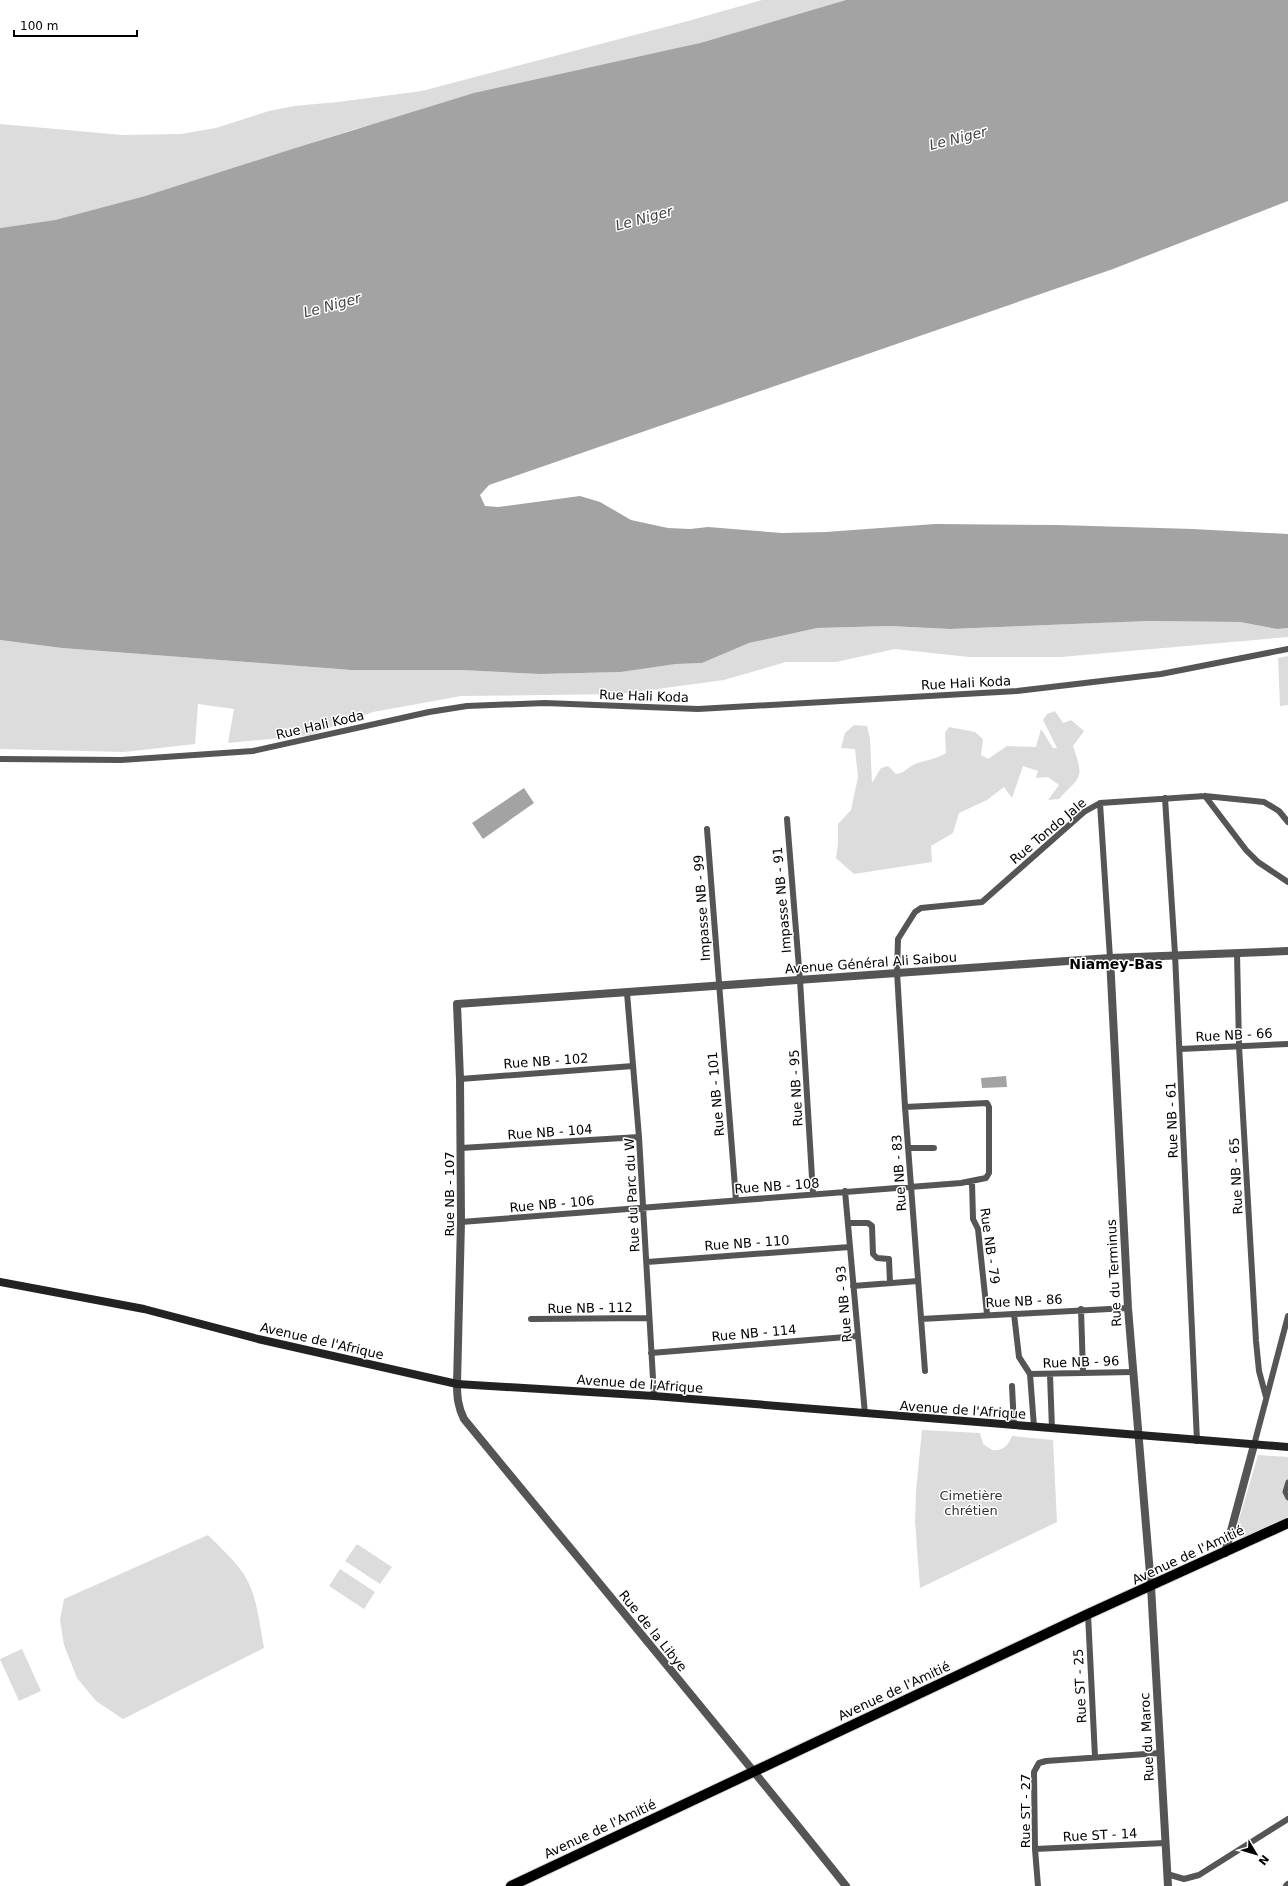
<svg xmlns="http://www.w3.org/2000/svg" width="1288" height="1886" font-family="'DejaVu Sans',sans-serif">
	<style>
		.green { fill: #dcdcdc }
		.water { fill: #a3a3a3 }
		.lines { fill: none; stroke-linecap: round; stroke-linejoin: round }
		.primary-casing { stroke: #dbdbdb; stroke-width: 12 }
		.pedestrian { stroke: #555; stroke-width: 5 }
		.minor { stroke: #555; stroke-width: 6 }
		.tertiary { stroke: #555; stroke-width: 8 }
		.secondary { stroke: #222; stroke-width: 8 }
		.primary { stroke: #000; stroke-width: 10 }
		.labels { text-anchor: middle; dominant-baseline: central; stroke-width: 3; stroke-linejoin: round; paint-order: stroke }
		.street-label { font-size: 13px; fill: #000; stroke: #fff }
		.park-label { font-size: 13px; fill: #333; stroke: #fff }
		.water-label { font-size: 14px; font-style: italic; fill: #444; stroke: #fff }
		.neighbourhood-label { font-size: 14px; font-weight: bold; fill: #000; stroke: #fff }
	</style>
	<rect width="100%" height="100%" fill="#fff"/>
	<path class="green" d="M762 0H846L700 43 355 129 145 196 55 220 0 228V124L122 135 181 134 216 128 269 111 294 106 338 102 422 91 688 21Z
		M1149 621 1240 622 1277 629 1288 628V637L1061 657H969L895 649 836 662H786L724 680 620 694 461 696 373 712 310 735 228 743 234 709 198 704 195 744 124 752 0 749V640L62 648 351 670H461L540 674 621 672 676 664 702 663 749 643 817 628 890 626 950 629Z
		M1288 656V705L1280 706 1278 658Z
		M1055 711 1063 723 1071 720 1084 731 1073 746C1084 779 1082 775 1059 799L1048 800 1059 785 1048 777 1036 778 1038 771 1023 766 1012 798 1004 787 987 800 959 813 953 833 931 846 932 862 854 874 836 858 838 843V824L851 810 858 777 855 749 841 748 845 733 854 725 867 726 870 739 872 783 881 768 888 766 896 774C904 773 906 769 913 765 923 760 935 760 946 753L945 733 949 727 975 732 983 739 981 755 988 759 1007 746 1036 747 1041 729 1053 748H1057L1043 720 1047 714Z
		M922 1430 980 1433 983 1444 992 1450C1003 1451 1008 1446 1012 1436L1053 1440 1057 1522 920 1588 915 1521 916 1491Z
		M1258 1455 1288 1457V1517L1242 1539 1235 1533Z
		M208 1535C219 1546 231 1557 240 1569 257 1590 259 1622 264 1648L123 1719 96 1701 77 1678 64 1645 60 1620 64 1599Z
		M357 1544 392 1567 380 1584 345 1561Z
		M340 1569 375 1592 364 1609 329 1586Z
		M22 1649 41 1691 19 1701 0 1659Z"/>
	<path class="water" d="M846 0H1288V201L1113 269 489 485 480 495 485 506 498 507 580 496 600 502 631 520 668 528 690 529 708 527 782 533 826 532 935 524 1058 525 1193 529 1288 534V628L1277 629 1240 622 1149 621 950 629 890 626 817 628 749 643 702 663 676 664 621 672 540 674 461 670H351L62 648 0 640V228L55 220 145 196 292 149 474 93 700 43Z
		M524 788 534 803 483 839 472 823Z
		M1006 1076 1007 1087 982 1088 981 1078Z"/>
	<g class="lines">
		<defs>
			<path id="primary" d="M511 1886 1088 1614 1288 1523"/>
		</defs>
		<use href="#primary" class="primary-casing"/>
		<path class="pedestrian" d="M1288 1482 1285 1492 1288 1498"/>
		<path class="minor" d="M0 759 121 760 253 751 429 712 467 706 545 703 698 709 1017 691 1161 674 1288 649
			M1205 796 1246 850 1258 862 1288 882
			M1165 798 1175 954 1197 1441
			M1100 803 1110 958
			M787 819 800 980 813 1194
			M707 829 736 1200
			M1237 953 1239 1046 1256 1341 1259 1371 1266 1397
			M627 993 639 1137 654 1396
			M1180 1049 1288 1044
			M460 1079 633 1066
			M461 1148 639 1137
			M908 1148H934
			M972 1182 973 1219 978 1229 987 1314
			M845 1191 865 1414
			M461 1222 961 1183 986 1178 989 1173V1107L987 1103 905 1107
			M848 1223H868L872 1226 873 1254 877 1258 889 1259 890 1283
			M647 1262 850 1247
			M853 1286 918 1281
			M1081 1309 1083 1373
			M1014 1314 1019 1357 1030 1374
			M531 1319 649 1318
			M921 1319 1128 1308
			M651 1353 858 1336
			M925 1371 905 1107 897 972 898 939 915 912 921 908 982 902 1084 812 1100 803 1205 796 1264 802 1279 811 1288 822
			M1030 1374 1132 1372
			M1030 1374 1034 1427
			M1050 1375 1052 1429
			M1012 1386 1014 1426
			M1254 1445 1288 1316
			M1088 1614 1095 1757
			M1035 1849 1165 1843
			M1167 1874 1184 1879 1199 1875 1288 1819
			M1038 1886 1035 1849 1034 1772 1039 1763 1046 1761 1160 1753"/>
		<path class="tertiary" d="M1110 958 1128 1308 1151 1586 1168 1886
			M1225 1553 1254 1445
			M846 1886C721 1729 592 1575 464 1419 458 1407 457 1397 457 1384L461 1222 460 1079 457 1004 1110 958 1288 951
			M1287 1886 1288 1885"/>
		<path class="secondary" d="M0 1282 144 1309 258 1339 457 1384 654 1396 1288 1447"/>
		<use href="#primary" class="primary"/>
	</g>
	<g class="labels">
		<g class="street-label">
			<text transform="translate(966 683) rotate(-3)">Rue Hali Koda</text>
			<text transform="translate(644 696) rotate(2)">Rue Hali Koda</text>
			<text transform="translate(320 725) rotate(-13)">Rue Hali Koda</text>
			<text transform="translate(1048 831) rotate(-40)">Rue Tondo Jale</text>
			<text transform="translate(782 900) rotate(-95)">Impasse NB - 91</text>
			<text transform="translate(702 908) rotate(-94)">Impasse NB - 99</text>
			<text transform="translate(871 963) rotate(-4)">Avenue Général Ali Saibou</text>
			<text transform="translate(1234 1035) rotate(-3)">Rue NB - 66</text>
			<text transform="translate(546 1061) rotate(-4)">Rue NB - 102</text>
			<text transform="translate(796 1088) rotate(-93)">Rue NB - 95</text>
			<text transform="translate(716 1094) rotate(-95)">Rue NB - 101</text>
			<text transform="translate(1172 1120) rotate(-92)">Rue NB - 61</text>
			<text transform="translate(550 1132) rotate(-4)">Rue NB - 104</text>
			<text transform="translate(899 1173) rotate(-94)">Rue NB - 83</text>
			<text transform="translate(1236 1176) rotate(-93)">Rue NB - 65</text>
			<text transform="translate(777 1186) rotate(-4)">Rue NB - 108</text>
			<text transform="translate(449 1194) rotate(-90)">Rue NB - 107</text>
			<text transform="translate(632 1195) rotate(-93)">Rue du Parc du W</text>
			<text transform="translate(552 1204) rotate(-5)">Rue NB - 106</text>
			<text transform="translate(747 1243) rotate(-4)">Rue NB - 110</text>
			<text transform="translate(990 1246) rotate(82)">Rue NB - 79</text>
			<text transform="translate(1114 1273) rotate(-93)">Rue du Terminus</text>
			<text transform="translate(1024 1301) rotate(-3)">Rue NB - 86</text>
			<text transform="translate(844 1304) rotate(-95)">Rue NB - 93</text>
			<text transform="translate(590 1308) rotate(-1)">Rue NB - 112</text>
			<text transform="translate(754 1333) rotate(-5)">Rue NB - 114</text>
			<text transform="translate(322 1341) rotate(13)">Avenue de l'Afrique</text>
			<text transform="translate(1081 1362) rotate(-2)">Rue NB - 96</text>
			<text transform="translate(640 1384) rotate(4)">Avenue de l'Afrique</text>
			<text transform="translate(963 1410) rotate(4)">Avenue de l'Afrique</text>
			<text transform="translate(1188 1555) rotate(-25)">Avenue de l'Amitié</text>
			<text transform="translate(653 1631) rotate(51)">Rue de la Libye</text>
			<text transform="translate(1080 1686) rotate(-93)">Rue ST - 25</text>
			<text transform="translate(894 1691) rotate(-25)">Avenue de l'Amitié</text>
			<text transform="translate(1147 1737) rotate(-93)">Rue du Maroc</text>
			<text transform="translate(1025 1811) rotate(-90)">Rue ST - 27</text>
			<text transform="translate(600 1829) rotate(-25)">Avenue de l'Amitié</text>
			<text transform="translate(1100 1835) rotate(-3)">Rue ST - 14</text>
		</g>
		<g class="park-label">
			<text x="971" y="1495">Cimetière<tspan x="971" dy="15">chrétien</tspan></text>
		</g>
		<g class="water-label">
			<text transform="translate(958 138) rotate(-14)">Le Niger</text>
			<text transform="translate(644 218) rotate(-15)">Le Niger</text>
			<text transform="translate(332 305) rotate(-15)">Le Niger</text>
		</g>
		<g class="neighbourhood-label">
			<text x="1116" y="964">Niamey-Bas</text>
		</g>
	</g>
	<g transform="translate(1256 1854) rotate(128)" stroke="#ffffff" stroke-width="3" paint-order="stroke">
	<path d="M0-3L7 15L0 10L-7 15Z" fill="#000000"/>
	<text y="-6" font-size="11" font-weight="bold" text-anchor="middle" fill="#000000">N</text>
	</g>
	<path d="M14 30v6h123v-6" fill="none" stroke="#000000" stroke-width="2"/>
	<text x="20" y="30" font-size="12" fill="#000000" stroke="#ffffff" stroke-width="3" paint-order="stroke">100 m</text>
</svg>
